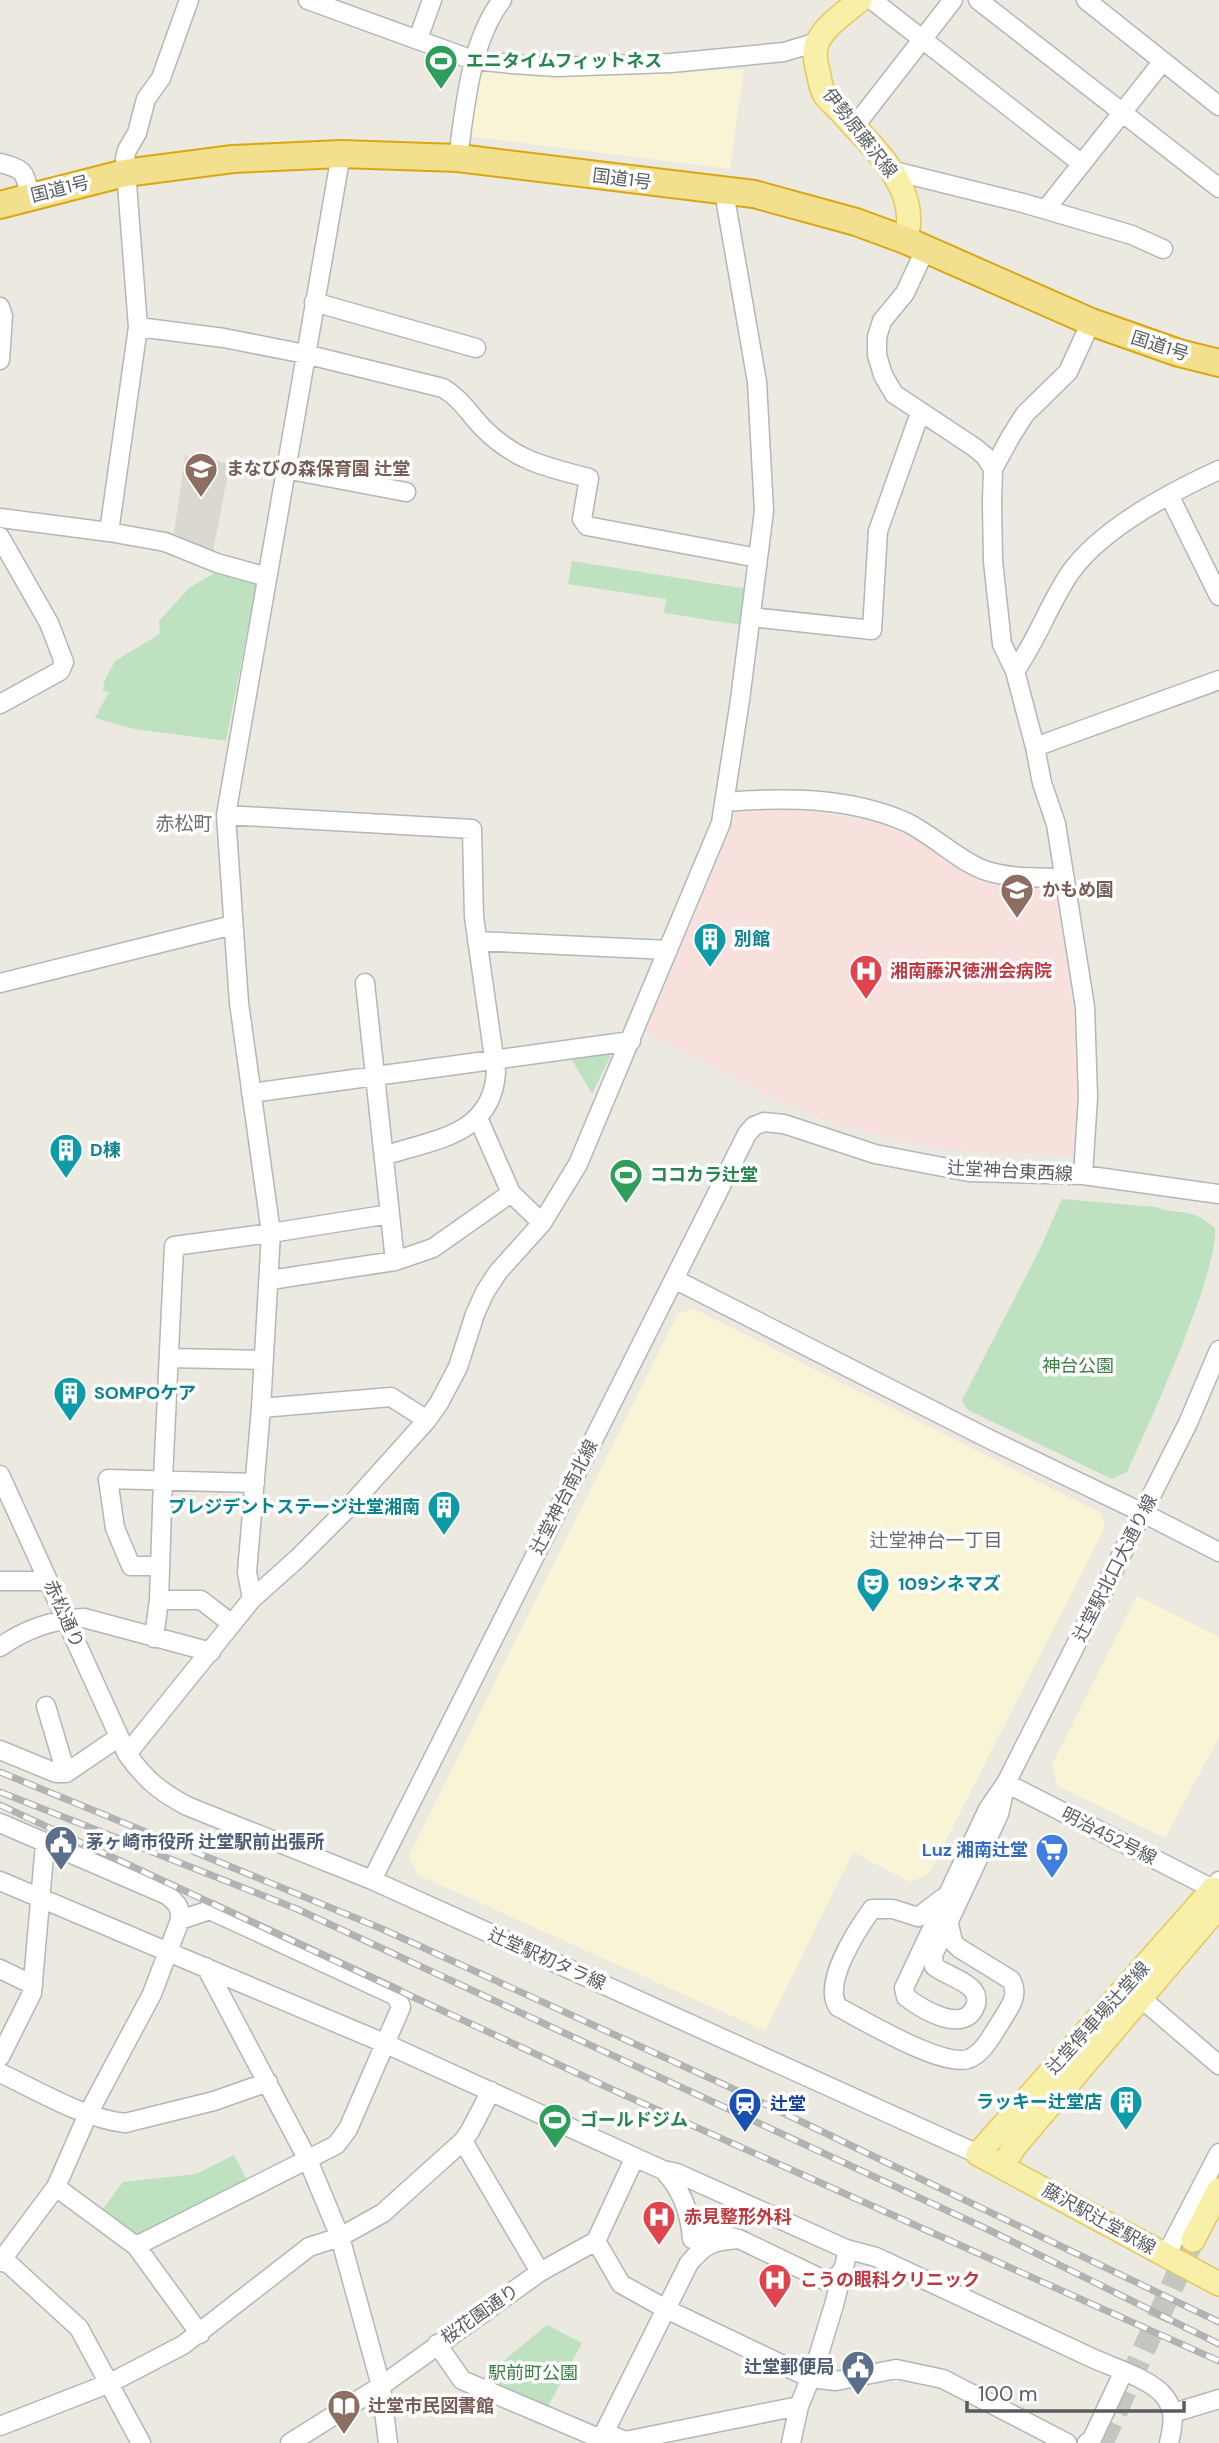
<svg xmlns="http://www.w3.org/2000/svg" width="1219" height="2443" font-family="'DM Sans','Noto Sans JP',sans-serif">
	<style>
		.commercial { fill: #faf4d6 }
		.education { fill: #dad8cf }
		.medical { fill: #f8e0dc }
		.green { fill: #bee1c0 }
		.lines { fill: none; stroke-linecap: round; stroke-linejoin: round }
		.major-tunnel { stroke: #c6c6c0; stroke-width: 23; stroke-dasharray: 23 11; stroke-linecap: butt }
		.minor-casing { stroke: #b3b6ba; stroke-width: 21 }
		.major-casing { stroke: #e5c85f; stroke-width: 26 }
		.highway-casing { stroke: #d9a712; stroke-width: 30 }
		.minor { stroke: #fff; stroke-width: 18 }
		.major { stroke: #f8f0a8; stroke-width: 23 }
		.highway { stroke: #f3e08f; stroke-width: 26 }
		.rail-casing { stroke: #b1b2b2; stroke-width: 7 }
		.rail { stroke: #fff; stroke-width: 4.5; stroke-dasharray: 13; stroke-linecap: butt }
		.labels { text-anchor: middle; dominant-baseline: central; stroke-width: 7; stroke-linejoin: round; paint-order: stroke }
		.leisure-label { font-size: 18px; font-weight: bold; fill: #27864d; stroke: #fff; text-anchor: start }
		.street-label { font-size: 18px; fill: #595c60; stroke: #fff }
		.education-label { font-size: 18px; font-weight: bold; fill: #785e54; stroke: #fff; text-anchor: start }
		.culture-label { font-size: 18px; font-weight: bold; fill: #0d838f; stroke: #fff; text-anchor: start }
		.health-label { font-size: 18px; font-weight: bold; fill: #be3a42; stroke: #fff; text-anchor: start }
		.park-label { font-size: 18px; fill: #3a7e42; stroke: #fff }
		.service-label { font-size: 18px; font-weight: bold; fill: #4e5e75; stroke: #fff; text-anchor: start }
		.shop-label { font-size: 18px; font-weight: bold; fill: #366cbe; stroke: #fff; text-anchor: end }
		.transit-label { font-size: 18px; font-weight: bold; fill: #164399; stroke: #fff; text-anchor: start }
		.neighbourhood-label { font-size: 19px; fill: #6a6e72; stroke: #fff }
	</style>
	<rect width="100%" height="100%" fill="#ebe9e0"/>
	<path class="commercial" d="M479 66 519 70 628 74 744 69 730 169 467 136Z
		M694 1309 1101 1513 1105 1527 929 1874 910 1882 853 1852 765 2031 418 1875 409 1856 678 1313Z
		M1137 1596 1219 1637V1737L1165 1838 1058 1786 1052 1764Z"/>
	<path class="education" d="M185 455 230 464 213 551 174 534Z"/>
	<path class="medical" d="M784 808 876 822 902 832 939 852 963 872 985 883 1052 888 1056 892 1075 1021 1078 1079 1075 1138 1079 1139 1078 1156 962 1151 913 1144 836 1124 791 1106 646 1032 738 811Z"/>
	<path class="green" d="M572 561 748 589 742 625 664 613 666 599 568 584Z
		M218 571 257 581 226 741 134 729 95 718 109 692 103 691 104 682 115 661 160 634 159 621 189 588Z
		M608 1052 610 1057 592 1094 569 1055Z
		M1062 1199 1155 1207C1183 1217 1188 1205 1215 1228 1219 1272 1148 1426 1127 1472L1112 1479 968 1410 962 1400 1039 1251Z
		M234 2155 249 2184 137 2240 100 2213 123 2182 196 2174Z
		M547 2325 582 2343 546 2410 479 2381Z"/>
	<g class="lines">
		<path class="major-tunnel" d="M1102 2443 1193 2240"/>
		<defs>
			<path id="minor" d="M308 0 473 60 512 64 556 67 671 63 784 52 817 42
				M872 0 1082 164
				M978 0 1219 188
				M1086 0 1219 106
				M418 39 432 0
				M854 127 953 0
				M458 158C465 107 470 42 502 0
				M0 163C26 170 24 171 30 196
				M894 171 1023 203 1132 235 1163 249
				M1046 209 1163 61
				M925 250 905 293 882 321 877 337V355L883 375 894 394 974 447 985 456 993 469
				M314 302 476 348
				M0 307 3 316 0 360
				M138 327 224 338 305 354 443 388C460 398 469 413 482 427 514 460 545 467 589 478L582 519 587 526 758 558
				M285 469 406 492
				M1169 495 1219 596
				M0 518 109 532 165 542 217 563 267 577
				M109 532 138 327 125 158 127 150 137 133 146 99 161 78 189 0
				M0 537 49 623 64 662 60 671 0 704
				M751 617 872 630 878 531 920 413
				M1015 671C1037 640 1049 604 1070 573 1101 529 1171 492 1219 470
				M1035 747 1219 680
				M726 802C786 797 849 797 906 822 933 835 959 861 984 870 1009 879 1039 877 1065 878
				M226 815 472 829 474 917 496 1072C492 1136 434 1139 384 1156
				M477 941 668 950
				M0 983 233 925
				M365 983 395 1261
				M251 1093 631 1041
				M478 1118 511 1193
				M1083 1175 1088 1097 1085 1007 1056 824 1042 783 1035 747 1015 671 1002 644 993 561 992 502 993 469 1011 436 1025 414 1068 372 1091 322
				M674 1279 987 1438 1143 1513 1219 1552
				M270 1280 395 1261 433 1248 511 1193 542 1223
				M169 1358 264 1360
				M261 1408 391 1397 427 1420
				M0 1475 127 1754C146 1780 159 1791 187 1806L372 1880 978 2154
				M160 1566H131L115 1528 108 1479 255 1483
				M0 1581H48
				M252 1599 247 1572 261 1408 271 1233 239 1003 226 815 341 154
				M232 1624 201 1600H159L163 1479 174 1246 271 1233 390 1214
				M154 1638 159 1600
				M0 1647C24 1630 54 1619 84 1618L211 1652
				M46 1706 66 1773
				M0 1750 56 1773H66L119 1737
				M127 1754 252 1599 298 1558 348 1508 427 1420 439 1403 458 1367 475 1314 485 1292 498 1272 542 1223 578 1164 721 823 740 700 764 511 757 382 724 192
				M1006 1783 999 1814 933 1955 934 1966C945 1975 963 1979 972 1989 976 1993 977 1999 976 2004 966 2036 923 2010 906 1997L904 1988 988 1809 1006 1783 1188 1423 1219 1350
				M1006 1783 1213 1889 1219 1881
				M0 1823 167 1895C177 1903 181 1907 180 1920
				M372 1880 747 1134 754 1126 764 1122 784 1124 875 1154 969 1172 1083 1175 1219 1194
				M0 1881 384 2043 663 2170 677 2173 846 2249 876 2257C947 2290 1018 2324 1090 2357 1111 2367 1152 2379 1165 2397 1176 2412 1173 2426 1169 2443
				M943 1898 918 1917 893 1909H872C857 1930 822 1983 838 2007 865 2021 941 2067 968 2059 983 2054 992 2035 1000 2023 1009 2008 1020 1996 1011 1980L959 1948 953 1942 949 1924
				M206 1967 308 2160 340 2237 381 2386 388 2443
				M0 1969 33 1985
				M1142 1999 1219 2065
				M0 2057 32 1993 45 1844
				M0 2073C39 2091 82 2118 125 2123L214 2101 268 2082
				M463 2141 540 2272
				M663 2170C682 2189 690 2212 692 2239
				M56 2187 136 2246 200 2334
				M691 2227 739 2239 824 2280C842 2279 847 2266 846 2249
				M596 2241 621 2284 666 2309 810 2378 836 2381 896 2369 943 2379 1067 2443
				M1166 2255 1219 2153
				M1 2261 9 2264 79 2328 141 2443
				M0 2262 56 2187 88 2114 152 1994 180 1920 210 1910 396 1996 401 2007 348 2129 336 2145 136 2246
				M437 2344 462 2380 601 2439
				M1173 2413 1219 2399
				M0 2426 110 2383 183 2345 309 2247 340 2237 383 2213 463 2141 470 2131 491 2091
				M604 2432 625 2441 799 2406
				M290 2443 381 2386 540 2272 596 2241 635 2157
				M599 2443 689 2263C706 2243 713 2241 739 2239
				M791 2443 799 2406 815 2367 834 2305 838 2289 833 2279
				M1087 2443 1092 2439 1123 2373"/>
			<path id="major" d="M860 0C846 12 826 25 818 41 814 49 815 59 817 67 819 75 820 86 824 93 828 101 837 107 842 113 872 147 923 190 905 240
				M1219 1893 1213 1889 978 2154 1219 2284
				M1002 2166 1015 2146 1219 1906
				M1193 2240 1219 2190"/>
			<path id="highway" d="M0 205 125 173 233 159 341 154 458 158 754 194 856 222 905 240 1091 322 1179 353 1219 363"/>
		</defs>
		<use href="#minor" class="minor-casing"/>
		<use href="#major" class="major-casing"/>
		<use href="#highway" class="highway-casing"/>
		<use href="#minor" class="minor"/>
		<use href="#major" class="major"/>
		<use href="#highway" class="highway"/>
		<defs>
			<path id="rail" d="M0 1772 380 1928 725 2085 1219 2322
				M0 1792 297 1909 989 2230 1219 2344
				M0 1805 622 2094 1219 2361"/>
		</defs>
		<use href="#rail" class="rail-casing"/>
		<use href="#rail" class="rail"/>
	</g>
	<defs>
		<symbol id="stadium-pin" viewBox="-11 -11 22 30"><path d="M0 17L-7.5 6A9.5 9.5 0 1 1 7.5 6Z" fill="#2e9e5b" stroke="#fff"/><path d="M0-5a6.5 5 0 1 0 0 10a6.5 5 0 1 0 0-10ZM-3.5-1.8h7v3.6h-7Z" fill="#fff"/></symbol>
		<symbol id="school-pin" viewBox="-11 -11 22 30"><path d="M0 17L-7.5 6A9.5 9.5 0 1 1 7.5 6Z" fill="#8d6e63" stroke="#fff"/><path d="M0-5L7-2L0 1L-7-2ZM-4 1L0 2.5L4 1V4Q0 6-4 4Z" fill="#fff"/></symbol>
		<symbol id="building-pin" viewBox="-11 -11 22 30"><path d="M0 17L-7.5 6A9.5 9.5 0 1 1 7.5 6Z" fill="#0f9aa8" stroke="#fff"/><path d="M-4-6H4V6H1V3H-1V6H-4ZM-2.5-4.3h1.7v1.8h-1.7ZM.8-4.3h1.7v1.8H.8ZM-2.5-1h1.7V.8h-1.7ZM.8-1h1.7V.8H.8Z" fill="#fff"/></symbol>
		<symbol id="hospital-pin" viewBox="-11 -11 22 30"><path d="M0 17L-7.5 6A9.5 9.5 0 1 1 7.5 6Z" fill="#e0444e" stroke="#fff"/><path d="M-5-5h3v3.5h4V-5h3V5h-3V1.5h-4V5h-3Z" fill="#fff"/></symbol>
		<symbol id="theatre-pin" viewBox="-11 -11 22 30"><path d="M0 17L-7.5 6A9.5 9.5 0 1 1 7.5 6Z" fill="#0f9aa8" stroke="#fff"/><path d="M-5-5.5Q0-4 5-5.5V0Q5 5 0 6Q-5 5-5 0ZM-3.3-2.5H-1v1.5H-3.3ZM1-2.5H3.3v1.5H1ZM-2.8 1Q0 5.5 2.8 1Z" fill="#fff"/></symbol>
		<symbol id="civic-pin" viewBox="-11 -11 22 30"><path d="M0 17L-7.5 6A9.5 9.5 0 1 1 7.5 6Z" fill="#5c6f8a" stroke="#fff"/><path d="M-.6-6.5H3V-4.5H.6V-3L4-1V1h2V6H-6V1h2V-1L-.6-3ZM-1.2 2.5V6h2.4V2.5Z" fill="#fff"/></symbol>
		<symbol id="supermarket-pin" viewBox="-11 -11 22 30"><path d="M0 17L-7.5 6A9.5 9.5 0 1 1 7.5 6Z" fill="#3f7fe0" stroke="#fff"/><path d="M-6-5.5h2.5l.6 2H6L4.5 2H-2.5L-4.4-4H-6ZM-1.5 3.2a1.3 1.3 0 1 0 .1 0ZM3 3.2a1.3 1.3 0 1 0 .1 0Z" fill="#fff"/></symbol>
		<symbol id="station-pin" viewBox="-11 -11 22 30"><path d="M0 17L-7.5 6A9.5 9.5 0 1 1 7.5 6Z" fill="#1a4fb4" stroke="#fff"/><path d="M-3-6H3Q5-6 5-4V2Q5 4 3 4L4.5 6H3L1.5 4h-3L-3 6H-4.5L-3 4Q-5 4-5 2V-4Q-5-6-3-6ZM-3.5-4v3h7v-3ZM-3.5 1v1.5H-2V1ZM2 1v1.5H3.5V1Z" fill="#fff"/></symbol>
		<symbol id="library-pin" viewBox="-11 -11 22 30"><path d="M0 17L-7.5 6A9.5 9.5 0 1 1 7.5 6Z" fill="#8d6e63" stroke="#fff"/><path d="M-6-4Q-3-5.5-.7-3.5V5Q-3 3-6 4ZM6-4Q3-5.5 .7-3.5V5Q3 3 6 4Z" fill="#fff"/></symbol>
	</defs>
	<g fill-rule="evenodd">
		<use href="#stadium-pin" x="422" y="42" width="38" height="52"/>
		<use href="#school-pin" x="182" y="450" width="38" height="52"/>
		<use href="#school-pin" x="998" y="871" width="38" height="52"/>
		<use href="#building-pin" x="691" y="920" width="38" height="52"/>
		<use href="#hospital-pin" x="847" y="952" width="38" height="52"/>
		<use href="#building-pin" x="47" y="1131" width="38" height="52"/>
		<use href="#stadium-pin" x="607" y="1156" width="38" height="52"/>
		<use href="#building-pin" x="51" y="1374" width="38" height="52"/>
		<use href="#building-pin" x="425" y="1488" width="38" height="52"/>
		<use href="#theatre-pin" x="854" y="1565" width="38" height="52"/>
		<use href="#civic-pin" x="42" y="1823" width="38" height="52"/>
		<use href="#supermarket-pin" x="1033" y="1831" width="38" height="52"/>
		<use href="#building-pin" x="1107" y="2083" width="38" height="52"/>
		<use href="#station-pin" x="726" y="2085" width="38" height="52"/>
		<use href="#stadium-pin" x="536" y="2101" width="38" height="52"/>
		<use href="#hospital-pin" x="640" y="2198" width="38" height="52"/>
		<use href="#hospital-pin" x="756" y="2261" width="38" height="52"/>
		<use href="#civic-pin" x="839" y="2348" width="38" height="52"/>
		<use href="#library-pin" x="325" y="2387" width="38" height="52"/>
	</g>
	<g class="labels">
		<g class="leisure-label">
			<text x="466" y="61">エニタイムフィットネス</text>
			<text x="650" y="1175">ココカラ辻堂</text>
			<text x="580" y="2120">ゴールドジム</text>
		</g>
		<g class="street-label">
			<text transform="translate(860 133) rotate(52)">伊勢原藤沢線</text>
			<text transform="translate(622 179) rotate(7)">国道1号</text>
			<text transform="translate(60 189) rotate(-14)">国道1号</text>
			<text transform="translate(1160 346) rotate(18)">国道1号</text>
			<text transform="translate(1010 1171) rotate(3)">辻堂神台東西線</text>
			<text transform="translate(564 1497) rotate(-63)">辻堂神台南北線</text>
			<text transform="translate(1115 1568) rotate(-63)">辻堂駅北口大通り線</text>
			<text transform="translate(64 1614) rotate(66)">赤松通り</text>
			<text transform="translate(1109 1836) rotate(27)">明治452号線</text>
			<text transform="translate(547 1959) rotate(24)">辻堂駅初タラ線</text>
			<text transform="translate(1098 2018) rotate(-48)">辻堂停車場辻堂線</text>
			<text transform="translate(1099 2219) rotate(29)">藤沢駅辻堂駅線</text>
			<text transform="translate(480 2314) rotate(-35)">桜花園通り</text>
		</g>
		<g class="education-label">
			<text x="226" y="469">まなびの森保育園 辻堂</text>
			<text x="1042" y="890">かもめ園</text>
			<text x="368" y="2406">辻堂市民図書館</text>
		</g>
		<g class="culture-label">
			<text x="734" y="939">別館</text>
			<text x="90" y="1150">D棟</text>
			<text x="94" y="1393">SOMPOケア</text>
			<text x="420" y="1507" text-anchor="end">プレジデントステージ辻堂湘南</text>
			<text x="898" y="1584">109シネマズ</text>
			<text x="1102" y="2102" text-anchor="end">ラッキー辻堂店</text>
		</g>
		<g class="health-label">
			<text x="890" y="971">湘南藤沢徳洲会病院</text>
			<text x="684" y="2217">赤見整形外科</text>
			<text x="800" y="2280">こうの眼科クリニック</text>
		</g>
		<g class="park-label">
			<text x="1078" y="1366">神台公園</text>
			<text x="533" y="2373">駅前町公園</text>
		</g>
		<g class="service-label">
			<text x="86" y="1842">茅ヶ崎市役所 辻堂駅前出張所</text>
			<text x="834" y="2367" text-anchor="end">辻堂郵便局</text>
		</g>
		<g class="shop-label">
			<text x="1028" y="1850">Luz 湘南辻堂</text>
		</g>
		<g class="transit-label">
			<text x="770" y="2104">辻堂</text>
		</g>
		<g class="neighbourhood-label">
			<text x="184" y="823">赤松町</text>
			<text x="936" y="1540">辻堂神台一丁目</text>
		</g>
	</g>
	<path d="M967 2401v10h217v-10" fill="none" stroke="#595c60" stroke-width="3.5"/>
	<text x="978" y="2401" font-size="21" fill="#595c60" stroke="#ffffff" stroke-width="5" paint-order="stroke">100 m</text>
</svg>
